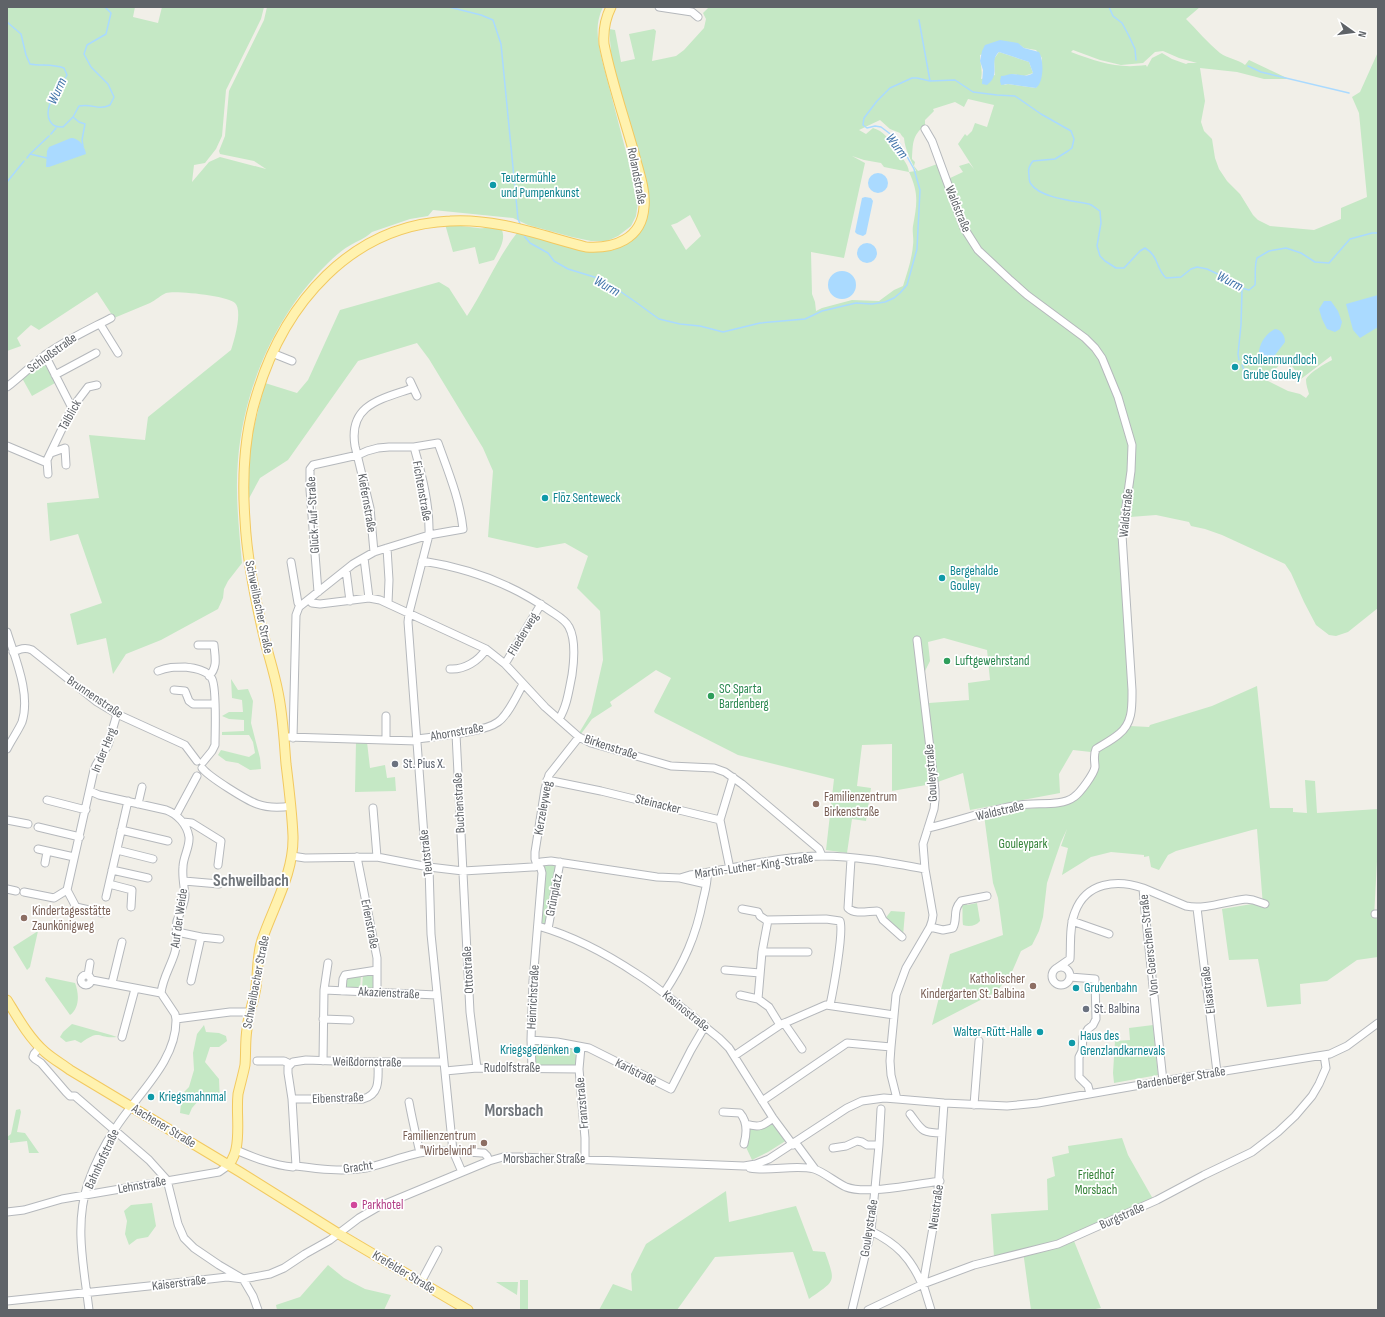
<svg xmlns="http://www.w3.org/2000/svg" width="1385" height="1317" font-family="'Sofia Sans Condensed',sans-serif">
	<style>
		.green { fill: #c5e8c5; fill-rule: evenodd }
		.water { fill: #aadaff }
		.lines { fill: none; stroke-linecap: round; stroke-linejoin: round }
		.stream { stroke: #aadaff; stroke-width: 1.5 }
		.minor-casing { stroke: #b5b8bc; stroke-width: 9 }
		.major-casing { stroke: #f2c960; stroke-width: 11 }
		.minor { stroke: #fff; stroke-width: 7 }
		.major { stroke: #fff2af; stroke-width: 9 }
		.culture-dot { fill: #0f9aa8; stroke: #fff; stroke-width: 1.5 }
		.leisure-dot { fill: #2e9e5b; stroke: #fff; stroke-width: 1.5 }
		.worship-dot { fill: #6b7280; stroke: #fff; stroke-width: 1.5 }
		.education-dot { fill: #8d6e63; stroke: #fff; stroke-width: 1.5 }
		.hotel-dot { fill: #d1479c; stroke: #fff; stroke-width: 1.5 }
		.labels { text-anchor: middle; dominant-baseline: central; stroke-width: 3.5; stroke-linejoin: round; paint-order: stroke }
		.street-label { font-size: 13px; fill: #5f6368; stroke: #fff }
		.culture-label { font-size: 13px; fill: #0d838f; stroke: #fff; text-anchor: start }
		.leisure-label { font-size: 13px; fill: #27864d; stroke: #fff; text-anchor: start }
		.worship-label { font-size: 13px; fill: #5b616d; stroke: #fff; text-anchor: start }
		.education-label { font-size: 13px; fill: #785e54; stroke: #fff; text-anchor: start }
		.park-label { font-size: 13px; fill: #348238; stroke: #fff }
		.hotel-label { font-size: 13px; fill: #b23c85; stroke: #fff; text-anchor: start }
		.water-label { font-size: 14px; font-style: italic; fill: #4174aa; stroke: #fff }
		.district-label { font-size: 17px; font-weight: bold; fill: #70757a; stroke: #fff }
	</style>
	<rect width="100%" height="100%" fill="#f1efe8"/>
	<path class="green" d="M7 7H135L133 17 158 23 162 7H264L261 19 226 90 222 136 216 149 205 163 194 165 192 182 209 162 220 157 266 169 254 161 220 154 219 151 225 136 229 91 264 20 267 7H603C594 25 598 42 602 60L636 190 638 202 636 216 631 226 618 236 607 241H591L572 237 528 225 513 218 433 210 428 216 410 219 372 232C366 238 357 241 349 246 342 250 334 257 328 263 276 314 244 387 238 460 235 494 239 529 242 563L228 581 224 589 223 598 218 609 161 640 126 654 113 674 106 638 77 645 70 614 102 603 78 534 50 541 47 503 99 498 89 435 145 440 148 417 231 350C234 341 243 311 235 303 229 296 175 290 166 293 161 295 156 300 150 303 138 308 126 313 114 318L97 292 39 330 31 325 17 338 21 346 7 351Z
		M709 7H1200L1186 19C1197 30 1208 43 1220 53 1228 59 1238 59 1245 65L1249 60 1289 79H1264L1237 72 1200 68 1205 101 1201 122 1204 131 1212 139 1215 158 1219 169 1227 181 1240 194 1253 215 1258 220 1270 226 1314 230 1341 219V208L1367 197 1359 113 1352 97 1360 92 1378 52V608L1348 632 1336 636 1329 635 1316 625 1304 602 1291 573 1285 564 1222 535 1205 529 1191 526 1189 522 1156 515 1130 517 1123 515 1130 702C1129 708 1128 715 1127 721 1123 733 1101 744 1091 752L1073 750 1059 774 1060 793 970 810 963 773 932 784 892 791V744L862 745 857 786 871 788 866 821 852 819 847 853 826 850 834 779 738 755 655 713 654 711 671 678 656 670 610 702 612 706 592 719 581 734 579 733 591 713 603 660 600 611 577 588 588 556 565 543 537 548 488 537 493 471 483 448 429 359 417 343 358 361 288 460 260 478 247 502 248 451 265 383 297 393 308 380 340 310 439 282 449 288 467 316C485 289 497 258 517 233L588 251 614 250 633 239 645 224 648 205 612 63 609 29 615 30 621 62 635 59 629 34 654 29 656 31 652 61 676 56 684 50 704 28 706 19 703 13ZM1020 45 1024 48 1036 50 1042 58 1041 65 1042 73 1036 88 1008 84 1004 85 1012 74 1024 76 1033 73 1029 62 999 52 994 59 995 75 981 79C983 70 980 64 980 55ZM1073 50 1100 60 1121 65 1143 63 1155 52 1163 51 1179 58 1197 63H1188L1186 64 1172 59 1162 53 1152 58 1147 67 1146 65C1117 69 1098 62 1071 52ZM968 99 994 105 987 127 975 123 972 131 967 136 965 134 958 144 974 169 969 163 959 166 963 172 948 179 964 227 980 250 963 229 940 163 918 171 914 166 915 162 912 159C913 143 912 136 925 125V120L934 111 933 109 955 102 964 107ZM880 120 890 129 900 133 902 136 904 138C905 150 911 160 916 171L909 172C908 163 901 157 896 150 890 140 884 131 873 128L866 134 859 130ZM852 156 864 160 881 163 884 167 909 172C919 193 917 204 913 226 912 232 914 238 913 245 912 259 907 273 903 286L894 290 879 301 852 300 822 308 816 311 815 302 812 294 811 252 844 258 865 163ZM690 215 701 236 686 250 671 225 677 223ZM1331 356 1332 360C1326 363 1307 374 1306 380 1306 385 1308 390 1309 394L1306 398 1300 394 1288 391 1266 380 1265 369 1267 378 1282 362 1284 365 1288 363 1290 367 1292 366 1301 379ZM944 638 987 650 990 680 968 683 969 700 929 703 930 713H924L923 675 930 661 928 642Z
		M445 224C456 225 467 227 478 228 486 229 493 226 501 228 507 239 499 250 494 260L479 264 475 247 453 252Z
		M40 361 44 362 55 383 32 396 22 378Z
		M231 679 238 690 248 689 253 701 251 723 260 758 261 769 250 770 238 763 226 761 218 755 221 750 249 757 255 753 253 742 249 735H222V732L244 731V720L229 719 222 716 229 712H243L242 700 232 698Z
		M1257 686 1270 808H1293V812L1307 813 1305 780 1315 781 1317 813 1378 809V842L1374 918 1378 919V957L1357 960 1327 981 1300 984 1301 1004 1267 1007 1258 959 1229 960 1222 909 1252 904 1263 906 1257 829 1252 830 1176 851 1168 855 1159 870 1151 867 1149 856 1144 857V855L1111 852 1091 857 1062 875 1068 848 1061 846 1067 829 1061 842 1053 865 1047 883 1043 917 1039 931 1032 945 1021 951 1011 974 996 992 932 1025 950 954 1003 935 998 898 993 883 984 815 1007 811 1066 805 1075 800 1096 771 1099 752 1130 726 1149 727 1150 725 1212 706Z
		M356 742H367L370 768 385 765 387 778 395 777 396 791 355 792Z
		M558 863 547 927 539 925 544 864Z
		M966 902 967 905 977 903 980 921C976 926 969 927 963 925 962 917 963 911 962 904Z
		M891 911 905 912 903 936 884 920Z
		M38 931 30 967 27 970 13 947Z
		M372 972 374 975 373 989H362L363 974Z
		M361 974 360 990 344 989 347 976Z
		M46 977 75 983C79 993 80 1008 70 1015L45 980Z
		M72 1024 111 1035 117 1037C97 1039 101 1028 81 1043L75 1040 66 1042 60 1037 63 1032Z
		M204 1025 206 1032 219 1033 226 1036 227 1041 219 1047H210L205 1062 219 1079 220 1103 199 1100 192 1108 189 1115 180 1113 182 1094 189 1087 194 1070 193 1053 197 1034Z
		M1153 1025 1158 1075 1114 1083 1113 1073 1115 1041 1130 1040 1129 1028Z
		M534 1044H548L579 1048 577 1068 533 1066Z
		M20 1109 21 1112 17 1132 25 1133 39 1153H29L27 1141 10 1143V1140H7V1137L11 1134 16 1110Z
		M773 1121 787 1140 768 1152 752 1160 745 1145 748 1127Z
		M1122 1138 1128 1155 1153 1199 1072 1236 1101 1308 1090 1310H1031L1023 1251 994 1257 991 1214 1048 1210 1047 1179 1055 1176 1052 1157 1069 1153 1068 1146Z
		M726 1191 729 1222 796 1206 813 1251 825 1252C836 1283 836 1280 809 1299L793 1252 715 1257 677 1310H599L613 1284 632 1291 631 1274 646 1244Z
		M152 1203 156 1226 148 1237 137 1239 129 1245 125 1234 127 1221 124 1211 131 1205Z
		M328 1265 344 1278 365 1289 391 1295 384 1310H277L276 1305 300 1297Z
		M520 1280H528V1310H520Z
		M496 1282H518L517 1295Z"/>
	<path class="water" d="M1000 40 1018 43 1024 48 1039 52C1044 60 1044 82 1036 88L1008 84 1001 85 1000 81 1001 76C1005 76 1009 74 1012 74 1019 74 1026 78 1033 73L1029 62 999 52C988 62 1002 74 987 85L982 84 983 70 980 61 982 51 985 45Z
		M71 138C79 138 85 146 86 154L49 167H46L47 151 49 147Z
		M868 183a10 10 0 1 1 20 0a10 10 0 1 1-20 0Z
		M865 197 871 198 873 201 866 234 863 236 857 234 855 232 862 198Z
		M857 253a10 10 0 1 1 20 0a10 10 0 1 1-20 0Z
		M828 285a14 14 0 1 1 28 0a14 14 0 1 1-28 0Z
		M1378 295V327L1360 338 1353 330 1346 304Z
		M1324 301H1331L1338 311 1342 322 1340 329 1335 332 1327 329 1322 319 1319 309Z
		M1275 329C1282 330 1285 336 1285 342L1272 359C1267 362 1263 358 1259 356 1258 345 1265 334 1275 329Z"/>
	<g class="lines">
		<path class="stream" d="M449 7 481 15 493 20 501 44 518 219 521 226
			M1109 7 1113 16 1122 23 1129 36 1135 49 1136 60
			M919 20 930 81
			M7 22 21 34 26 55 30 64C41 66 52 64 64 68L67 75C60 88 42 107 50 121 53 127 58 127 63 127L73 117 79 106C93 103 97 111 110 105L114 97 108 84 91 67 84 54 87 45 106 34 111 13 105 7
			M1248 66 1261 72 1349 93
			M73 117 79 122 85 124 82 140 83 146
			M51 134 56 128
			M30 154 49 136
			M27 158 30 154 47 158
			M7 182 24 161
			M523 233 525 237 530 243 548 253 554 261 568 269 604 280 637 303 659 319 680 324 700 326 723 332 760 323 805 319 822 311 856 303 872 304 885 302 894 298 900 293 907 285 917 249 920 190 914 169 900 144 893 136 881 127 875 126 867 128 863 125 864 118 877 101 890 88 912 78H917L930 81 955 80 973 92 997 95 1015 96 1041 114 1071 131 1074 139 1072 148 1068 151 1055 159 1033 161C1029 166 1028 169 1029 175 1029 178 1029 182 1031 184 1040 198 1075 201 1089 204 1093 205 1096 209 1100 211L1101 223 1097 246 1100 256 1105 261 1116 268H1124L1140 251 1145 248C1159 256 1156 269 1166 278L1181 277 1191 269 1197 267 1207 269 1224 277 1234 286 1249 290 1255 285C1256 276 1254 267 1257 258L1269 251 1286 248 1301 253 1315 262 1329 263 1350 239 1372 233H1378
			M1239 360 1238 354 1241 325 1242 290
			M1242 365 1244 370 1243 375"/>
		<defs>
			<path id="minor" d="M659 7 692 12 698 17
				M925 129 932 141 964 228 978 250 1009 279 1027 295 1085 338 1095 348 1102 358 1118 397 1132 445 1131 471 1122 535 1132 690C1132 706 1133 723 1119 734 1112 740 1104 744 1096 749 1093 756 1095 761 1095 767 1094 774 1080 793 1074 797 1061 807 1036 802 1020 805 989 809 959 821 928 828
				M100 324 118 353
				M272 353 292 361
				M45 355 72 408
				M55 375 96 353
				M410 381 417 396
				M7 387C20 377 32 365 45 355 66 340 88 330 111 318
				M7 446 45 462H47
				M414 447C422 475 430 506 429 535L409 613 408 622 424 836 429 867 431 934 453 1151 462 1172
				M51 453 65 448 66 465
				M48 474 47 460 72 408 88 387 97 385
				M387 548 389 580 388 603
				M374 552 370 508 355 446C348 404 382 399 413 388
				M364 558 369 598
				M422 561C468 568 510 583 549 610 556 615 565 619 569 627 576 640 574 661 572 675 569 690 567 706 559 719
				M291 562 298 603 301 605
				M346 570 350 601
				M309 600 312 603 320 604 369 598 380 600 486 649 505 664 545 707 579 737 591 743 671 766 714 768 725 772 742 784 819 849 822 856
				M7 632C15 658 31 694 22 722 18 731 12 739 7 749
				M198 645H214C215 657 218 667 209 676
				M13 652C20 649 25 647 32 650L97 702 117 714 185 745 197 761
				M505 664 541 604
				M450 669C464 670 479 661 486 649
				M158 671C167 667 175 667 185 667 194 668 208 670 212 679 217 689 215 732 215 745L212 751 203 762
				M174 690 185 691 189 701 193 704H215
				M386 716V739
				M456 734 470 1012 477 1068
				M288 737 417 741
				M293 738 296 615 299 607 353 564 374 552 429 535 463 529C460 500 448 471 438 443L414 447H389L378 448 367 451 358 455 313 465 310 469V490L318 592
				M417 739C436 736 483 733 498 722 508 715 517 695 523 684
				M202 768C209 777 246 800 257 804 268 808 279 808 291 806
				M547 780 601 791 720 820 730 869
				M90 791 99 795 166 810C177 814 187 824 189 837 190 847 183 857 183 867 182 876 184 885 185 895 185 904 180 912 177 921 175 930 178 941 175 952 171 966 163 977 161 993L175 1014 176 1019
				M47 800 86 810
				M138 804 142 787
				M373 808 377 857
				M176 815 197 776
				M7 820 28 824
				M720 820 733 777
				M183 822 192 823 221 841 218 865
				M38 827 80 837
				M121 830 168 841
				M38 849 74 857
				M117 850 153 859
				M292 856 305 858 377 857 429 867 463 871 532 867H535L541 862 551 861 657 877 680 878 690 875C734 869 778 856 822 856 856 856 892 863 925 869
				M357 857 377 958V993
				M851 859 848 908C855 915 868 911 877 911L879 912 883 920 902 937
				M45 863 47 852
				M537 865 535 859V852L545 789 549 775 579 737
				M112 870 148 878
				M680 878 706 884
				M184 881 219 884
				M109 884 132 890 131 907
				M7 889 16 891
				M67 890 94 770 96 765 108 745 117 714
				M24 892 54 898 67 890 76 907 102 913
				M106 897 128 801
				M1197 908 1217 1072
				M742 909 758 912 760 916 766 920 826 919 840 921C844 932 833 991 830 1005
				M1375 914H1378
				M768 920 762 952 758 999 769 1007 780 1025
				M1072 921 1109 934
				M538 926C573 936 607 954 637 974 666 992 692 1017 719 1038L729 1048 773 1118 793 1145
				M930 927 943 930 953 928C958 918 952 911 961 901L987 896
				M548 929 560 862
				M177 932 201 937 220 939
				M762 952H808
				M1052 976a9 9 0 1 1 18 0a9 9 0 1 1-18 0Z
				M1057 968 1070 959C1071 944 1069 926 1075 912 1086 882 1117 879 1143 888
				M725 970 760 973
				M81 980a5 5 0 1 1 10 0a5 5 0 1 1-10 0Z
				M88 975 90 963
				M1070 977 1095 979 1096 1019 1093 1025 1088 1029 1083 1037 1082 1051 1079 1057V1077L1088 1086 1090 1094
				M92 980 161 993
				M191 981 201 937
				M112 983 122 942
				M324 990 437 995
				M342 991 343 979 345 975 377 970
				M664 993C684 963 696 936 703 900 705 891 708 882 707 873
				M740 995 758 999
				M323 1019 350 1020
				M784 1023 802 1049
				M122 1037 135 989
				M531 1040 557 1042 589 1048 671 1089 691 1050 705 1026
				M40 1047 34 1054 33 1057 35 1059 41 1063 66 1092 70 1096H75L149 1160 167 1180 178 1224 184 1238 194 1248 219 1265 243 1279 253 1296 258 1310
				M581 1047 579 1069 585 1138V1159
				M734 1056 780 1025 826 1005 894 1015
				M257 1061H284L290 1064
				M323 1061 324 990 328 963
				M444 1062H362L306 1060 293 1062 288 1067V1073L292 1099 296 1166C319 1169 343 1172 366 1168 384 1164 401 1157 419 1153 441 1149 463 1152 484 1153L487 1156 489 1161
				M532 1068 531 1040 533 981 542 873 541 869 538 864
				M445 1071 477 1068 579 1069
				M1163 1081 1144 901 1143 888 1186 906C1205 910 1227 901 1246 899L1253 900 1265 904
				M292 1099H363C381 1094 378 1078 378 1062
				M897 1099 891 1075 890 1061 891 1047 896 995 906 968 930 927 932 921 933 915 925 869 923 844 934 809 935 800V790L917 640
				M762 1101 847 1043 891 1047
				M409 1102C412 1119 416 1135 420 1153
				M974 1105 979 1041
				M723 1112 740 1113C748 1122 747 1133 744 1144
				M910 1114C922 1130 921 1133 942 1133
				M746 1124C759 1128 763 1126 773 1118
				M798 1146 815 1169
				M833 1148 846 1146 857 1141 862 1142 867 1145H879
				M236 1150C255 1158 273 1165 293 1167
				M750 1168C770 1172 794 1164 814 1169 822 1171 837 1183 846 1187 866 1195 917 1184 940 1181
				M7 1212 24 1210 62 1199 219 1172 229 1165
				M871 1231C897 1244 910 1257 922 1284
				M421 1282 438 1250
				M7 1301 149 1286 227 1277 243 1279 270 1274 284 1268 305 1254 330 1240 359 1218 378 1207 489 1161 503 1157H520L744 1166 756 1164 769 1159 847 1108 862 1101 884 1098 897 1099 944 1103 1007 1106 1038 1103 1163 1081 1330 1054 1347 1046 1378 1023
				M89 1310C84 1268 74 1225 88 1183 94 1166 105 1144 115 1129 136 1095 177 1062 176 1019L230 1012H250
				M852 1310 871 1231 879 1145 881 1109
				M868 1310 923 1284 974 1265 1058 1244 1157 1200 1204 1175 1252 1152 1278 1132 1295 1116 1312 1096 1319 1084 1326 1068 1324 1055
				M931 1310 923 1284 937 1205 944 1103"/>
			<path id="major" d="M7 1000C18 1018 29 1038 45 1052 53 1059 62 1064 70 1070L240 1172 339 1234 468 1310
				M229 1165C232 1160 235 1155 236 1149 240 1131 236 1112 238 1094 240 1085 243 1075 245 1065 246 1053 245 1041 247 1029 248 1015 254 1001 256 987 258 971 257 955 262 940 274 905 294 873 293 836 292 812 289 788 286 764 284 740 283 716 278 692 275 676 270 660 266 645 256 604 247 562 245 520 242 478 244 434 257 394 284 304 351 225 450 221 497 218 542 236 586 247 614 249 642 239 644 207 646 190 638 170 634 153 624 117 611 80 604 44 603 30 605 19 611 7"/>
		</defs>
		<use href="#minor" class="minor-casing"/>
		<use href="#major" class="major-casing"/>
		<use href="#minor" class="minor"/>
		<use href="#major" class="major"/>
	</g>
	<g class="culture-dot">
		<circle cx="493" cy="185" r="4"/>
		<circle cx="1235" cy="367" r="4"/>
		<circle cx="545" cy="498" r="4"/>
		<circle cx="942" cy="578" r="4"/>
		<circle cx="1076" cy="988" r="4"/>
		<circle cx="1040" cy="1032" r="4"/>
		<circle cx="1072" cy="1043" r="4"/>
		<circle cx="577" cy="1050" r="4"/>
		<circle cx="151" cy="1097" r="4"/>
	</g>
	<g class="leisure-dot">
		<circle cx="947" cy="661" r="4"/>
		<circle cx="711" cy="696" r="4"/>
	</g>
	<g class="worship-dot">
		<circle cx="395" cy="764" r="4"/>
		<circle cx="1086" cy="1009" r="4"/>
	</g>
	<g class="education-dot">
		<circle cx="816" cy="804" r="4"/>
		<circle cx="24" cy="918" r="4"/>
		<circle cx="1033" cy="986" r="4"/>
		<circle cx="484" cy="1143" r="4"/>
	</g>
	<circle class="hotel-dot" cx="354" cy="1205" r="4"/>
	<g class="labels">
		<g class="street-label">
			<text transform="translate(637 176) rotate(79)">Rolandstraße</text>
			<text transform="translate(958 209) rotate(68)">Waldstraße</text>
			<text transform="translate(52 353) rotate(-36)">Schloßstraße</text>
			<text transform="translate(70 415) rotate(-61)">Talblick</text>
			<text transform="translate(422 491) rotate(80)">Fichtenstraße</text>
			<text transform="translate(367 503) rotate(80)">Kiefernstraße</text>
			<text transform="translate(1126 513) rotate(-84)">Waldstraße</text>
			<text transform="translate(313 515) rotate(-93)">Glück-Auf-Straße</text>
			<text transform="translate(259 607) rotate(78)">Schweilbacher Straße</text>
			<text transform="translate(523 634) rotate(-59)">Fliederweg</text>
			<text transform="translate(95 697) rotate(34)">Brunnenstraße</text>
			<text transform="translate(457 732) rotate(-10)">Ahornstraße</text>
			<text transform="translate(611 747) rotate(18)">Birkenstraße</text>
			<text transform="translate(104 750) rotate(-68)">In der Herg</text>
			<text transform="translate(931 773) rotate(-94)">Gouleystraße</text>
			<text transform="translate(459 803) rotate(-93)">Buchenstraße</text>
			<text transform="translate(658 804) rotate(14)">Steinacker</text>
			<text transform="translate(543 808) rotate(-80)">Kerzeleyweg</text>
			<text transform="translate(1000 811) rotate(-13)">Waldstraße</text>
			<text transform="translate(426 853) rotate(-96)">Teutstraße</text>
			<text transform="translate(754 866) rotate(-8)">Martin-Luther-King-Straße</text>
			<text transform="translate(554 895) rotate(-79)">Grünplatz</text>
			<text transform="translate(179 918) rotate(-82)">Auf der Weide</text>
			<text transform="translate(370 924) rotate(79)">Erlenstraße</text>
			<text transform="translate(1149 945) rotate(-96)">Von-Goerschen-Straße</text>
			<text transform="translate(468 970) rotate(-93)">Ottostraße</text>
			<text transform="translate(256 982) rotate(-79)">Schweilbacher Straße</text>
			<text transform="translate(1208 990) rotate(-97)">Elisastraße</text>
			<text transform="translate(389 993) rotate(3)">Akazienstraße</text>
			<text transform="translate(533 997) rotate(-87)">Heinrichstraße</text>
			<text transform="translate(686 1011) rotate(39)">Kasinostraße</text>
			<text transform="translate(367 1062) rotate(1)">Weißdornstraße</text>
			<text x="512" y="1068">Rudolfstraße</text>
			<text transform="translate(636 1072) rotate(27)">Karlstraße</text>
			<text transform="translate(1181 1078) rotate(-9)">Bardenberger Straße</text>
			<text transform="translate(338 1098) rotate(-2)">Eibenstraße</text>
			<text transform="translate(582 1103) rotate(-95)">Franzstraße</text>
			<text transform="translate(164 1126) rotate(31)">Aachener Straße</text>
			<text transform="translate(102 1159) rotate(-65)">Bahnhofstraße</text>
			<text x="544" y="1159">Morsbacher Straße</text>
			<text transform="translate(358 1167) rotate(-8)">Gracht</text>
			<text transform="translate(142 1185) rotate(-10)">Lehnstraße</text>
			<text transform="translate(936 1207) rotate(-82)">Neustraße</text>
			<text transform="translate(1122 1216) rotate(-24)">Burgstraße</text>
			<text transform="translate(869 1228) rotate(-81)">Gouleystraße</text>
			<text transform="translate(404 1272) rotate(31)">Krefelder Straße</text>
			<text transform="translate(179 1283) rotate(-7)">Kaiserstraße</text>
		</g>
		<g class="culture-label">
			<text x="501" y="178">Teutermühle<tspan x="501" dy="15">und Pumpenkunst</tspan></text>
			<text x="1243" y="360">Stollenmundloch<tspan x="1243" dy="15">Grube Gouley</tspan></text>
			<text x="553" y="498">Flöz Senteweck</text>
			<text x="950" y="571">Bergehalde<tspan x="950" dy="15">Gouley</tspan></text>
			<text x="1084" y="988">Grubenbahn</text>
			<text x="1032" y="1032" text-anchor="end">Walter-Rütt-Halle</text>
			<text x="1080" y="1036">Haus des<tspan x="1080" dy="15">Grenzlandkarnevals</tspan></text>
			<text x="569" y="1050" text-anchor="end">Kriegsgedenken</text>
			<text x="159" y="1097">Kriegsmahnmal</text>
		</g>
		<g class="leisure-label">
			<text x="955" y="661">Luftgewehrstand</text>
			<text x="719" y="689">SC Sparta<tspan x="719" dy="15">Bardenberg</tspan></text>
		</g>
		<g class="worship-label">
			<text x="403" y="764">St. Pius X.</text>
			<text x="1094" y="1009">St. Balbina</text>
		</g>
		<g class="education-label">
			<text x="824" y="797">Familienzentrum<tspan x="824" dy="15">Birkenstraße</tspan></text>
			<text x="32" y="911">Kindertagesstätte<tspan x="32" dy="15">Zaunkönigweg</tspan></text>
			<text x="1025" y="979" text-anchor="end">Katholischer<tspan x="1025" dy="15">Kindergarten St. Balbina</tspan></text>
			<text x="476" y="1136" text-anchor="end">Familienzentrum<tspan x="476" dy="15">"Wirbelwind"</tspan></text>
		</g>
		<g class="park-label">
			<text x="1023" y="844">Gouleypark</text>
			<text x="1096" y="1175">Friedhof<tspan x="1096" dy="15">Morsbach</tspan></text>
		</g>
		<g class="hotel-label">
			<text x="362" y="1205">Parkhotel</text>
		</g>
		<g class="water-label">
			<text transform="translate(57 91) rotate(-65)">Wurm</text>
			<text transform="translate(897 146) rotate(53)">Wurm</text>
			<text transform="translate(1230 281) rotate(27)">Wurm</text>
			<text transform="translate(607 286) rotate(29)">Wurm</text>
		</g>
		<g class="district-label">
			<text x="251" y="881">Schweilbach</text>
			<text x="514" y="1111">Morsbach</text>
		</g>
	</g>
	<rect width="1385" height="1317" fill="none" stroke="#5f6368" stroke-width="16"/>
	<g transform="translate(1353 32) rotate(104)" stroke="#ffffff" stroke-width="3" paint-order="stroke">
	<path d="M0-3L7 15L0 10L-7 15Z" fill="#5f6368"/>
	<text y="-6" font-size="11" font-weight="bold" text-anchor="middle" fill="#5f6368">N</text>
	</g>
</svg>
